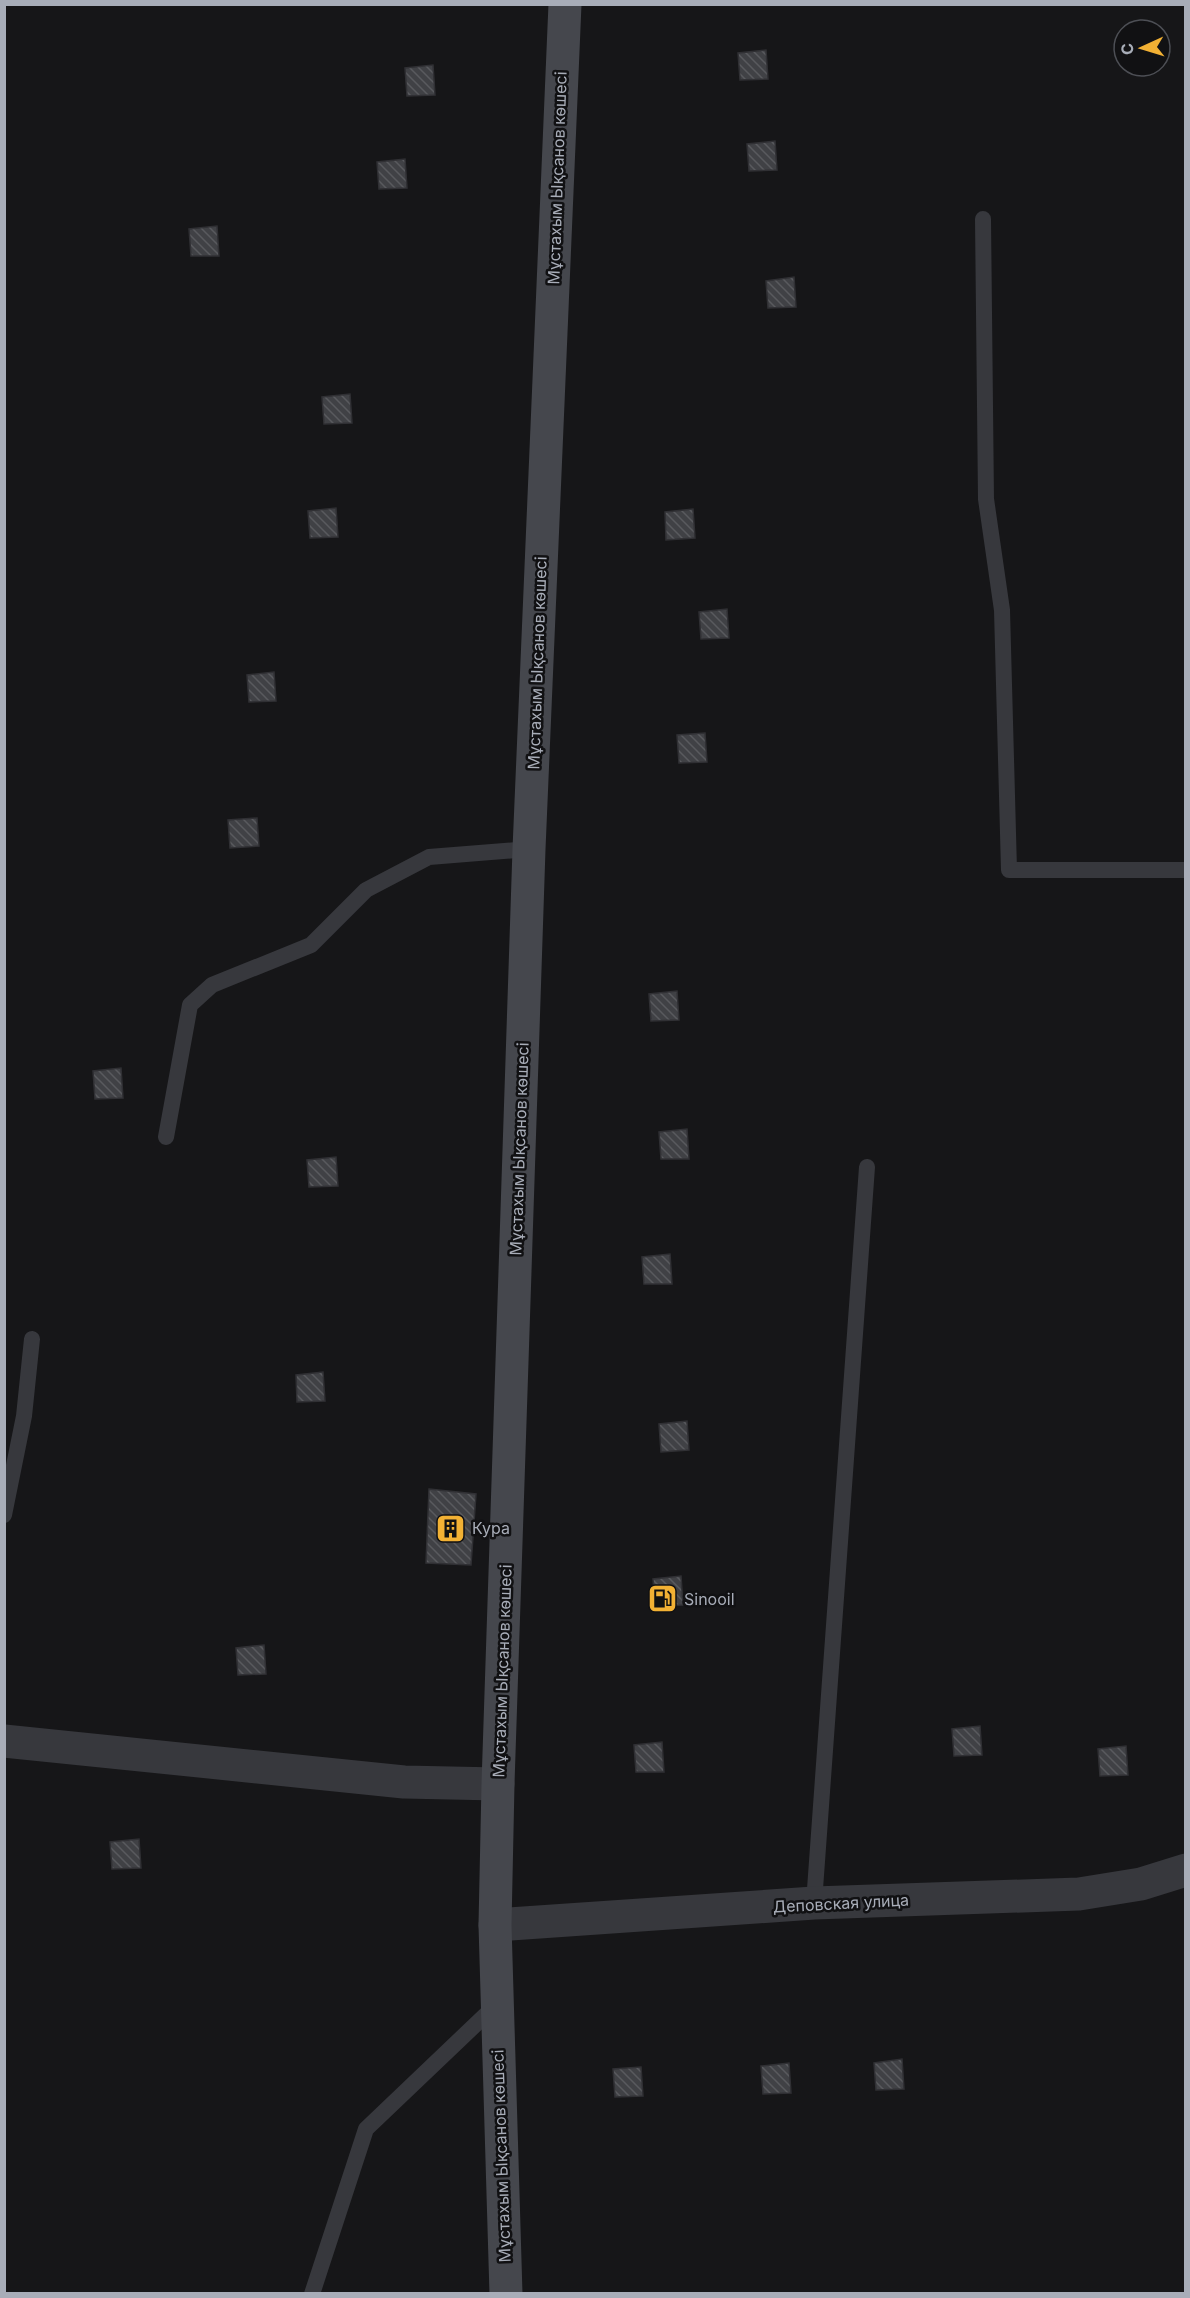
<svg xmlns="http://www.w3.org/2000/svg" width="1190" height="2298" font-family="Inter,sans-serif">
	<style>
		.building { fill: url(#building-back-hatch); stroke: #303034; stroke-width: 1.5 }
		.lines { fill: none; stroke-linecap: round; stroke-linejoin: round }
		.service { stroke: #37383d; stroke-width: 16 }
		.minor { stroke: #37383d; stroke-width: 33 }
		.secondary { stroke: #45474d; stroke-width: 33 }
		.labels { text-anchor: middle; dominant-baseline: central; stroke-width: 5; stroke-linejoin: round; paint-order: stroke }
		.street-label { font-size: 16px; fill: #a8adb8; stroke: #111113 }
		.poi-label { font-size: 16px; fill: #a8adb8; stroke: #111113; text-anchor: start }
	</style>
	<defs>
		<pattern id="building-back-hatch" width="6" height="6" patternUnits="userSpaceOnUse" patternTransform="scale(1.5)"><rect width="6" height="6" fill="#404145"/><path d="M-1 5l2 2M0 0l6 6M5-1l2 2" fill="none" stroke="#595a5e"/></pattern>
	</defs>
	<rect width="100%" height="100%" fill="#161618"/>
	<path class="building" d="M766 50 768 79 740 80 738 53Z
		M433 65 435 95 407 96 405 68Z
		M775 141 777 170 749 171 747 144Z
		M405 159 407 188 379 189 377 162Z
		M217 226 219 256H191L189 229Z
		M794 277 796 307 768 308 766 281Z
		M350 394 352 423 324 424 322 397Z
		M336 508 338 537 310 538 308 511Z
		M693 509 695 538 666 540 665 512Z
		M727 609 729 638 701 639 699 612Z
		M274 672 276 701 249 702 247 675Z
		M705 733 707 762 679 763 677 735Z
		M257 818 259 846 230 848 228 820Z
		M677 991 679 1020 651 1021 649 994Z
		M121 1068 123 1098 95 1099 93 1071Z
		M687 1129 689 1159H661L659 1132Z
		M336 1157 338 1186 309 1187 307 1160Z
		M670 1254 672 1284H644L642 1257Z
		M323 1372 325 1401 297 1402 296 1375Z
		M687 1421 689 1450 661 1452 659 1424Z
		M429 1489 476 1494 471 1565 426 1563Z
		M681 1576 683 1605 655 1606 653 1579Z
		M264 1645 266 1674 238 1675 236 1648Z
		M980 1726 982 1755 954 1756 952 1729Z
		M662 1742 664 1772H636L634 1745Z
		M1126 1746 1128 1775 1100 1776 1098 1749Z
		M139 1839 141 1868 112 1869 110 1842Z
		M902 2059 904 2089 876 2090 874 2063Z
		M789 2063 791 2093 763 2094 761 2066Z
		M641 2067 643 2096 615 2097 613 2069Z"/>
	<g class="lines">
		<path class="service" d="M983 219 986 499 1002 610 1009 870H1186
			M166 1137 190 1005 212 985 311 945 366 890 429 857 529 849
			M4 1515 24 1416 32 1339
			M814 1903 867 1167
			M312 2294 366 2129 496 2005"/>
		<path class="minor" d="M4 1741 404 1782 498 1784
			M495 1925 814 1903 1079 1894 1141 1884 1186 1870"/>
		<path class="secondary" d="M506 2294 495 1925 498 1784 529 849 565 4"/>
	</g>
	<defs>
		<symbol id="building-square" viewBox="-11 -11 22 22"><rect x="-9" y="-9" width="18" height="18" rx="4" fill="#f2b134" stroke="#111113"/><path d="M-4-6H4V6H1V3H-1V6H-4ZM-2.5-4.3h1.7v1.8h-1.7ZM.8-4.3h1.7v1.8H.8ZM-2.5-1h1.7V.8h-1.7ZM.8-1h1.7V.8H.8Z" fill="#111"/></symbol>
		<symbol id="fuel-square" viewBox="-11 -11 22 22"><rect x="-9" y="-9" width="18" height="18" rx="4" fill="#f2b134" stroke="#111113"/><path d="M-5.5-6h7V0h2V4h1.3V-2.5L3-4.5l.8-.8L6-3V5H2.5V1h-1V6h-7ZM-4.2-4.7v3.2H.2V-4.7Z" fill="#111"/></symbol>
	</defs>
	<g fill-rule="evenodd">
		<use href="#building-square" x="434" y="1512" width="33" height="33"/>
		<use href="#fuel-square" x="646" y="1582" width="33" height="33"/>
	</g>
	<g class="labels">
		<g class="street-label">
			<text transform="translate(557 178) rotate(-88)">Мұстахым Ықсанов көшесі</text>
			<text transform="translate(537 663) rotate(-88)">Мұстахым Ықсанов көшесі</text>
			<text transform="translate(519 1149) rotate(-88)">Мұстахым Ықсанов көшесі</text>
			<text transform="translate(502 1671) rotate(-88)">Мұстахым Ықсанов көшесі</text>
			<text transform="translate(841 1903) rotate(-3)">Деповская улица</text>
			<text transform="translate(501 2156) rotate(-92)">Мұстахым Ықсанов көшесі</text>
		</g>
		<g class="poi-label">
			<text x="472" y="1528">Кура</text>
			<text x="684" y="1599">Sinooil</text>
		</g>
	</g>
	<rect width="1190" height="2298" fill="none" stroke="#a8adb8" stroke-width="12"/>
	<g transform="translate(1142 48) rotate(266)"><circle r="28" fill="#111113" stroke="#4d4f55" stroke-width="1.5"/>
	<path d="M0-4.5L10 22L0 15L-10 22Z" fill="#f2b134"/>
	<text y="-9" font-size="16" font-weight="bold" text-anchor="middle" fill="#a8adb8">С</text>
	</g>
</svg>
